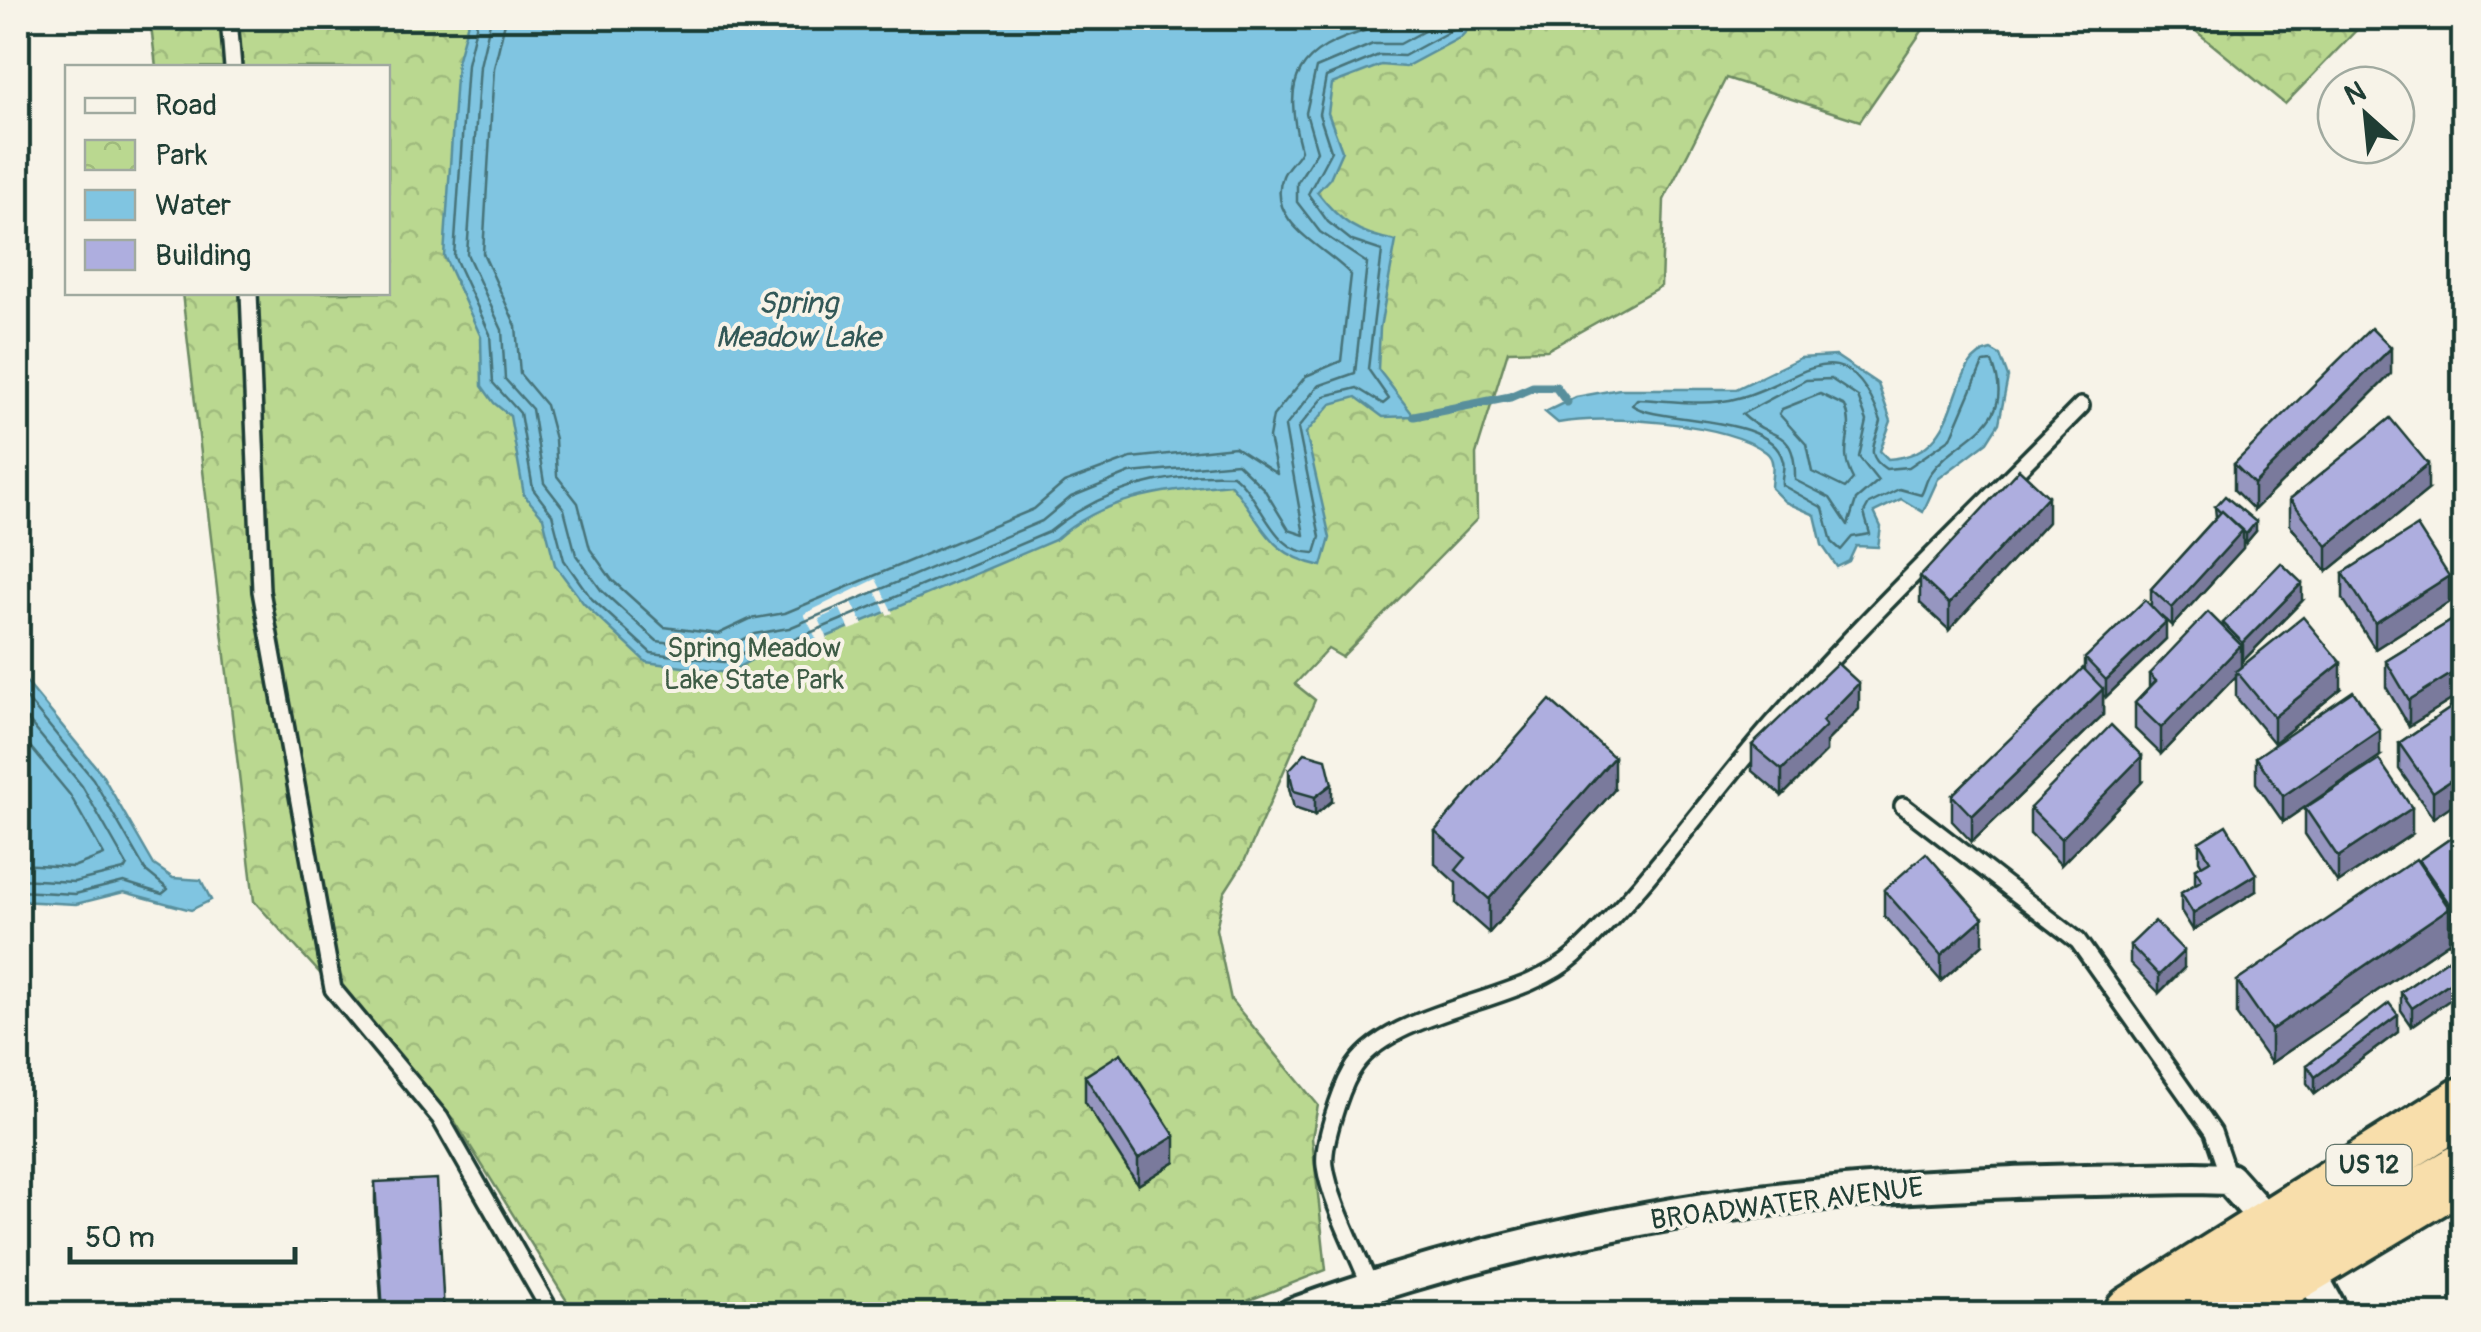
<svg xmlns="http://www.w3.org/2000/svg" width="2481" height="1332" font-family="Pangolin,sans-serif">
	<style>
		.park { fill: url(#park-crowns); stroke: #6c8a62; stroke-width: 2.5 }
		.water { fill: #80c5e1; stroke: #598f9c; stroke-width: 2.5 }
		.pier { fill: #f7f3e8 }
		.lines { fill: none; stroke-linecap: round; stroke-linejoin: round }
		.shore { stroke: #467379; stroke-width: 2.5 }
		.stream { stroke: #598f9c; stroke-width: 9 }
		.lane-casing { stroke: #1f3d34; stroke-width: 22 }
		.street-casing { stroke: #1f3d34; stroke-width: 38 }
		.highway-casing { stroke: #1f3d34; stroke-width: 62 }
		.lane { stroke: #f7f3e8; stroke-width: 15 }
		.street { stroke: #f7f3e8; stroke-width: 30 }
		.highway { stroke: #f8deab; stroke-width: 55 }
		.wall { fill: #9696c0; stroke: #1f3d34; stroke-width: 2.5 }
		.shaded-wall { fill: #7a7a9c; stroke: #1f3d34; stroke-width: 2.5 }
		.building { fill: #aeaedf; stroke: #1f3d34; stroke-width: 2.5 }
		.labels { text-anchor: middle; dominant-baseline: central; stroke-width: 8; stroke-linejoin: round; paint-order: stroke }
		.shield { fill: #f7f3e8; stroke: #60746a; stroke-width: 2.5 }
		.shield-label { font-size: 25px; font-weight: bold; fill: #1f3d34 }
		.park-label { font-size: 28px; fill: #3e5c46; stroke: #f7f3e8 }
		.street-label { font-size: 28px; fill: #1f3d34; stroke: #f7f3e8 }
		.water-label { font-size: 30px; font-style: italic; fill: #325857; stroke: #f7f3e8 }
	</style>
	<defs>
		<pattern id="park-crowns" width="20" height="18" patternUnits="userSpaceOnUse" patternTransform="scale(2.5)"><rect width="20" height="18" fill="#bad890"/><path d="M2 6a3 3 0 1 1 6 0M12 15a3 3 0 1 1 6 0" fill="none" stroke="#9fba7d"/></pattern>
	</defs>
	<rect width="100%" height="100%" fill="#f7f3e8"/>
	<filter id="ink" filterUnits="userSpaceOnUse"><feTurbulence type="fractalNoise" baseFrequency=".01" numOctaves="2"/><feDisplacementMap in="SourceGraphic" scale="20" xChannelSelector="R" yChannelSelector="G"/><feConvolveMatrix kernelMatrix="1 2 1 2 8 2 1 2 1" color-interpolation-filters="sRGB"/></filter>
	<g filter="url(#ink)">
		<path class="park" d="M150 18H1931L1860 121 1726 78 1664 200 1661 286 1547 350 1508 351 1476 454 1477 519 1342 657 1328 649 1295 684 1315 700 1244 862 1224 893 1216 929 1231 1000 1318 1105 1312 1138 1326 1270 1214 1314H575L454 1120 254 901 182 293 388 292V68L156 67Z
			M2180 18H2368L2285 104Z"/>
		<path class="water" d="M469 18H1478L1461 37 1405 67 1381 65 1332 84 1328 113 1342 151 1330 178 1317 192C1340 222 1358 234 1396 241L1380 328 1378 369 1414 416 1383 417 1356 397 1331 404 1306 433 1330 538 1322 566C1265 554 1265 524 1230 484 1164 491 1106 495 1055 540L796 650 761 655 727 673 646 662 584 604 555 565 543 517 524 495 510 416 494 403 482 386 481 337 444 256 457 62Z
			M1991 350 2000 355 2008 377 1999 423 1987 442 1938 479 1923 512 1901 499 1874 512 1881 527 1878 547 1856 546 1849 561 1837 567 1822 545 1815 515 1785 502 1771 488C1771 476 1777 460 1766 452 1727 422 1606 414 1558 423L1545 412 1576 397 1620 389H1736L1800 358 1836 356 1878 384 1891 421 1880 451 1888 459C1970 454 1943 359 1991 350Z
			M18 672 101 773 154 865 173 878 201 880 211 900 191 910 124 892 76 904 18 901Z"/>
		<path class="pier" d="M876 579 893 613 887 615 875 591 852 602 863 625 850 630 840 609 819 619 828 639 819 644 804 614Z"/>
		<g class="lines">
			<path class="shore" d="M478 18 467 64 454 256 490 334 493 383 520 413 533 489 552 514 564 560 591 598 651 653 724 662 758 646 793 640 1049 532C1101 489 1166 472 1233 475 1263 498 1271 554 1315 553L1320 537 1298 428 1325 396 1357 388 1383 404 1389 399 1368 369 1382 251 1352 241 1328 222 1308 194 1331 151 1319 114 1326 77 1379 55 1404 56 1454 29 1465 18
				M491 18 480 66 467 254 502 330 505 379 532 409 544 483 564 509 576 555 601 590 657 641 722 650 754 634 789 628 1042 521 1071 497 1130 473 1237 463 1264 489 1289 530 1304 535 1285 427 1318 386 1355 373 1367 263 1320 232 1297 202V183L1317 151 1306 113 1316 68 1373 44H1400L1448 18
				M506 18 494 68 483 253 516 326 520 374 546 405 555 439 557 476 578 503 590 549 612 580 664 627 718 634 750 619 785 613 1034 509 1064 483 1131 458 1235 447 1277 474 1269 438 1273 416 1306 376 1341 361 1351 275C1329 249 1264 223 1283 176 1287 166 1296 160 1301 150 1281 77 1297 50 1371 29 1390 24 1396 29 1416 18
				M1983 363 1992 362C2019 428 1957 435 1931 473 1926 479 1925 489 1921 495L1899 489 1869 504 1864 513 1870 534 1852 537 1841 550 1832 542 1823 508 1782 485C1781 477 1785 468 1783 461 1772 412 1658 425 1632 405L1637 399C1669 400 1706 407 1738 398 1799 383 1845 321 1881 421 1876 443 1863 454 1886 469L1909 467 1951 438Z
				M1831 379 1858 397 1867 421 1859 457 1878 481 1856 500 1848 525 1830 498 1795 480C1796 424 1771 443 1742 414L1806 380Z
				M1820 394 1845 406C1857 433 1836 447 1853 479L1845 488 1812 472 1806 444 1779 414 1782 409Z
				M18 688 93 779 146 871 168 889 162 894 124 882 75 894 18 891
				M18 708 82 786 127 865 124 870 74 882 18 879
				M18 732 70 795 104 855 73 867 18 864"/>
			<path class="stream" d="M1414 416 1510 397 1533 387H1556L1567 402"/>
			<defs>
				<path id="lane" d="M229 18 233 68
					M249 292 261 591 333 989 440 1118 552 1314
					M1903 806 2078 941 2213 1132 2229 1179
					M1370 1286C1357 1252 1330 1202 1325 1166 1322 1145 1340 1091 1351 1072 1386 1008 1521 1005 1575 955 1650 884 1708 797 1776 720 1872 611 1979 510 2081 406"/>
				<path id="street" d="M1293 1314C1457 1254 1651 1210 1824 1194 1948 1182 2071 1180 2195 1178L2229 1179 2306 1265 2333 1314"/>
				<path id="highway" d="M2132 1314 2464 1105
					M2225 1314 2464 1171"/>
			</defs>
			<use href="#lane" class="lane-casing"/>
			<use href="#street" class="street-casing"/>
			<use href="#highway" class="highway-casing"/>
			<use href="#lane" class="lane"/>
			<use href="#street" class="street"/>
			<use href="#highway" class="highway"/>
		</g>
		<path class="wall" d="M2391 374 2254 510 2234 490V464Z
			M2428 490 2327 572 2290 525V499Z
			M2215 507 2256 531 2246 543 2243 540V548L2172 626 2163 618 2166 639 2106 697 2103 695V715L1972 842 1952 821V795L2085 670V658L2151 605V589L2216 517Z
			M2048 522 1949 630 1920 603V577Z
			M2343 573 2449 602 2375 649 2343 599Z
			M2302 601 2243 661 2241 659V667L2341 689 2274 743 2236 697V676L2161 754 2135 729V703L2149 688V674L2223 627V623Z
			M2464 613V692L2409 726 2386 687V661Z
			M2464 699 2433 818 2399 769V743Z
			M1859 709 1826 742V752L1782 796 1752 771V745Z
			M2380 756 2283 822 2256 783V757Z
			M1289 770 1332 801 1315 815 1294 808 1289 788Z
			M2142 782 2061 865 2030 834V808Z
			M1614 790 1489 933 1456 904V883L1435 864V831Z
			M2305 808 2412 834 2338 883 2305 834Z
			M2464 829 2453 935 2449 929V942L2271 1063 2237 1015V981L2419 864V860Z
			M2199 842 2256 891 2193 930 2181 911V893L2195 884V869L2202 865 2199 860Z
			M1884 890 1983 944 1941 981 1884 916Z
			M2130 945 2184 968 2159 993 2130 963Z
			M2464 948 2412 1026 2401 1010V992Z
			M2398 1032 2315 1094 2307 1083V1065Z
			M1085 1076 1175 1162 1138 1185 1085 1102Z
			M375 1182 444 1314H382L375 1208Z"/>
		<path class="shaded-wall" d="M2391 348V374L2254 510V484Z
			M2428 464V490L2327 572V546Z
			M2048 496V522L1949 630V604Z
			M2256 522V531L2246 543V534Z
			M2243 530V548L2172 626V608Z
			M2449 576V602L2375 649V623Z
			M2302 583V601L2243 661V643Z
			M2166 622V639L2106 697V680Z
			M2241 645V671H2236V676L2161 754V728Z
			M2341 663V689L2274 743V717Z
			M2464 666V692L2409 726V700Z
			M1859 683V709L1826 742V752L1782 796V770L1822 721Z
			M2103 689V715L1972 842V816Z
			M2380 730V756L2283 822V796Z
			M2142 756V782L2061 865V839Z
			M1614 757V790L1489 933V899Z
			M2464 771V797L2433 818V792Z
			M1332 784V801L1315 815V797Z
			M2412 808V834L2338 883V857Z
			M2256 874V891L2193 930V913Z
			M2464 902V928L2453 935V909Z
			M2449 908V942L2271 1063V1030Z
			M1983 918V944L1941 981V955Z
			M2184 951V968L2159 993V975Z
			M2464 973V990L2412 1026V1008Z
			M2398 1015V1032L2315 1094V1077Z
			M1175 1136V1162L1138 1185V1159Z"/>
		<path class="building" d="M2371 328 2391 348 2254 484 2234 464Z
			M2390 418 2428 464 2327 546 2290 499Z
			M2019 469 2048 496 1949 604 1920 577Z
			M2225 496 2256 522 2246 534 2222 511 2220 512 2215 507Z
			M2222 511 2243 530 2172 608 2151 589Z
			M2417 526 2449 576 2375 623 2343 573Z
			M2281 563 2302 583 2243 643 2223 623Z
			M2145 600 2166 622 2106 680 2085 658Z
			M2208 612 2241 645 2161 728 2135 703 2156 681 2149 674Z
			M2464 613V666L2409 700 2386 661Z
			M2303 617 2341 663 2274 717 2236 671Z
			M1837 663 1859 683 1822 721 1826 726 1782 770 1752 745Z
			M2083 668 2103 689 1972 816 1952 795Z
			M2353 691 2380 730 2283 796 2256 757Z
			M2464 699V771L2433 792 2399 743Z
			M1550 700 1614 757 1489 899 1456 870 1466 858 1435 831Z
			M2111 725 2142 756 2061 839 2030 808Z
			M1305 753 1326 759 1332 784 1315 797 1294 791 1289 770Z
			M2379 760 2412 808 2338 857 2305 808Z
			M2226 825 2256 874 2193 913 2181 893 2202 880 2195 869 2210 860 2199 842Z
			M2464 829V902L2453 909 2419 860Z
			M1926 853 1983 918 1941 955 1884 890Z
			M2416 859 2449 908 2271 1030 2237 981Z
			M2155 921 2184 951 2159 975 2130 945Z
			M2464 948V973L2412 1008 2401 992Z
			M2389 1003 2398 1015 2315 1077 2307 1065Z
			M1121 1053 1175 1136 1138 1159 1085 1076Z
			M437 1179 444 1314H383L375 1182Z
			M329 1305 331 1314H258Z"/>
	</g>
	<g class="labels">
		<rect class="shield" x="2326.5" y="1145" width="85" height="40" rx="8"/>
		<g class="shield-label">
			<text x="2369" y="1165">US 12</text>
		</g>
		<g class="park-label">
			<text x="754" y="648">Spring Meadow<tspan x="754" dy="32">Lake State Park</tspan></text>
		</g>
		<g class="street-label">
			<text transform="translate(1787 1204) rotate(-7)">BROADWATER AVENUE</text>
		</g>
		<g class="water-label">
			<text x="798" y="303">Spring<tspan x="798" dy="34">Meadow Lake</tspan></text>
		</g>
	</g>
	<rect width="2481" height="1332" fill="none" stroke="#f7f3e8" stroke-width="60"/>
	<rect x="30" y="30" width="2421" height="1272" fill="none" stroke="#1f3d34" stroke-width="4" filter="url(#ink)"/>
	<rect x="65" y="65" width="325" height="230" fill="#f7f3e8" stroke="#a1aaa0" stroke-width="2.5"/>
	<rect x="85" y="98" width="50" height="15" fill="#f7f3e8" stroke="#a1aaa0" stroke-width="2.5"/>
	<text x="155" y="115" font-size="30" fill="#1f3d34">Road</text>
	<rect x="85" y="140" width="50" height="30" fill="url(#park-crowns)" stroke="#a1aaa0" stroke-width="2.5"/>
	<text x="155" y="165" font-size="30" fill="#1f3d34">Park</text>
	<rect x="85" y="190" width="50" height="30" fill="#80c5e1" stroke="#a1aaa0" stroke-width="2.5"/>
	<text x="155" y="215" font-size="30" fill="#1f3d34">Water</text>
	<rect x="85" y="240" width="50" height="30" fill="#aeaedf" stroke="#a1aaa0" stroke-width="2.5"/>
	<text x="155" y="265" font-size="30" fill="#1f3d34">Building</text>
	<g transform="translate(2366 115) rotate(333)"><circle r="48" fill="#f7f3e8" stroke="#a1aaa0" stroke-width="2.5"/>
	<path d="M0-8L18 38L0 25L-18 38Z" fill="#1f3d34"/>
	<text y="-15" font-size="28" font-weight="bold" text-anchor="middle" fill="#1f3d34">N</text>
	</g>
	<path d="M70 1247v15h225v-15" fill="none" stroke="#1f3d34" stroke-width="5"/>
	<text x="85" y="1247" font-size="30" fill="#1f3d34" stroke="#f7f3e8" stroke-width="8" paint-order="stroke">50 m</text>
</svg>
